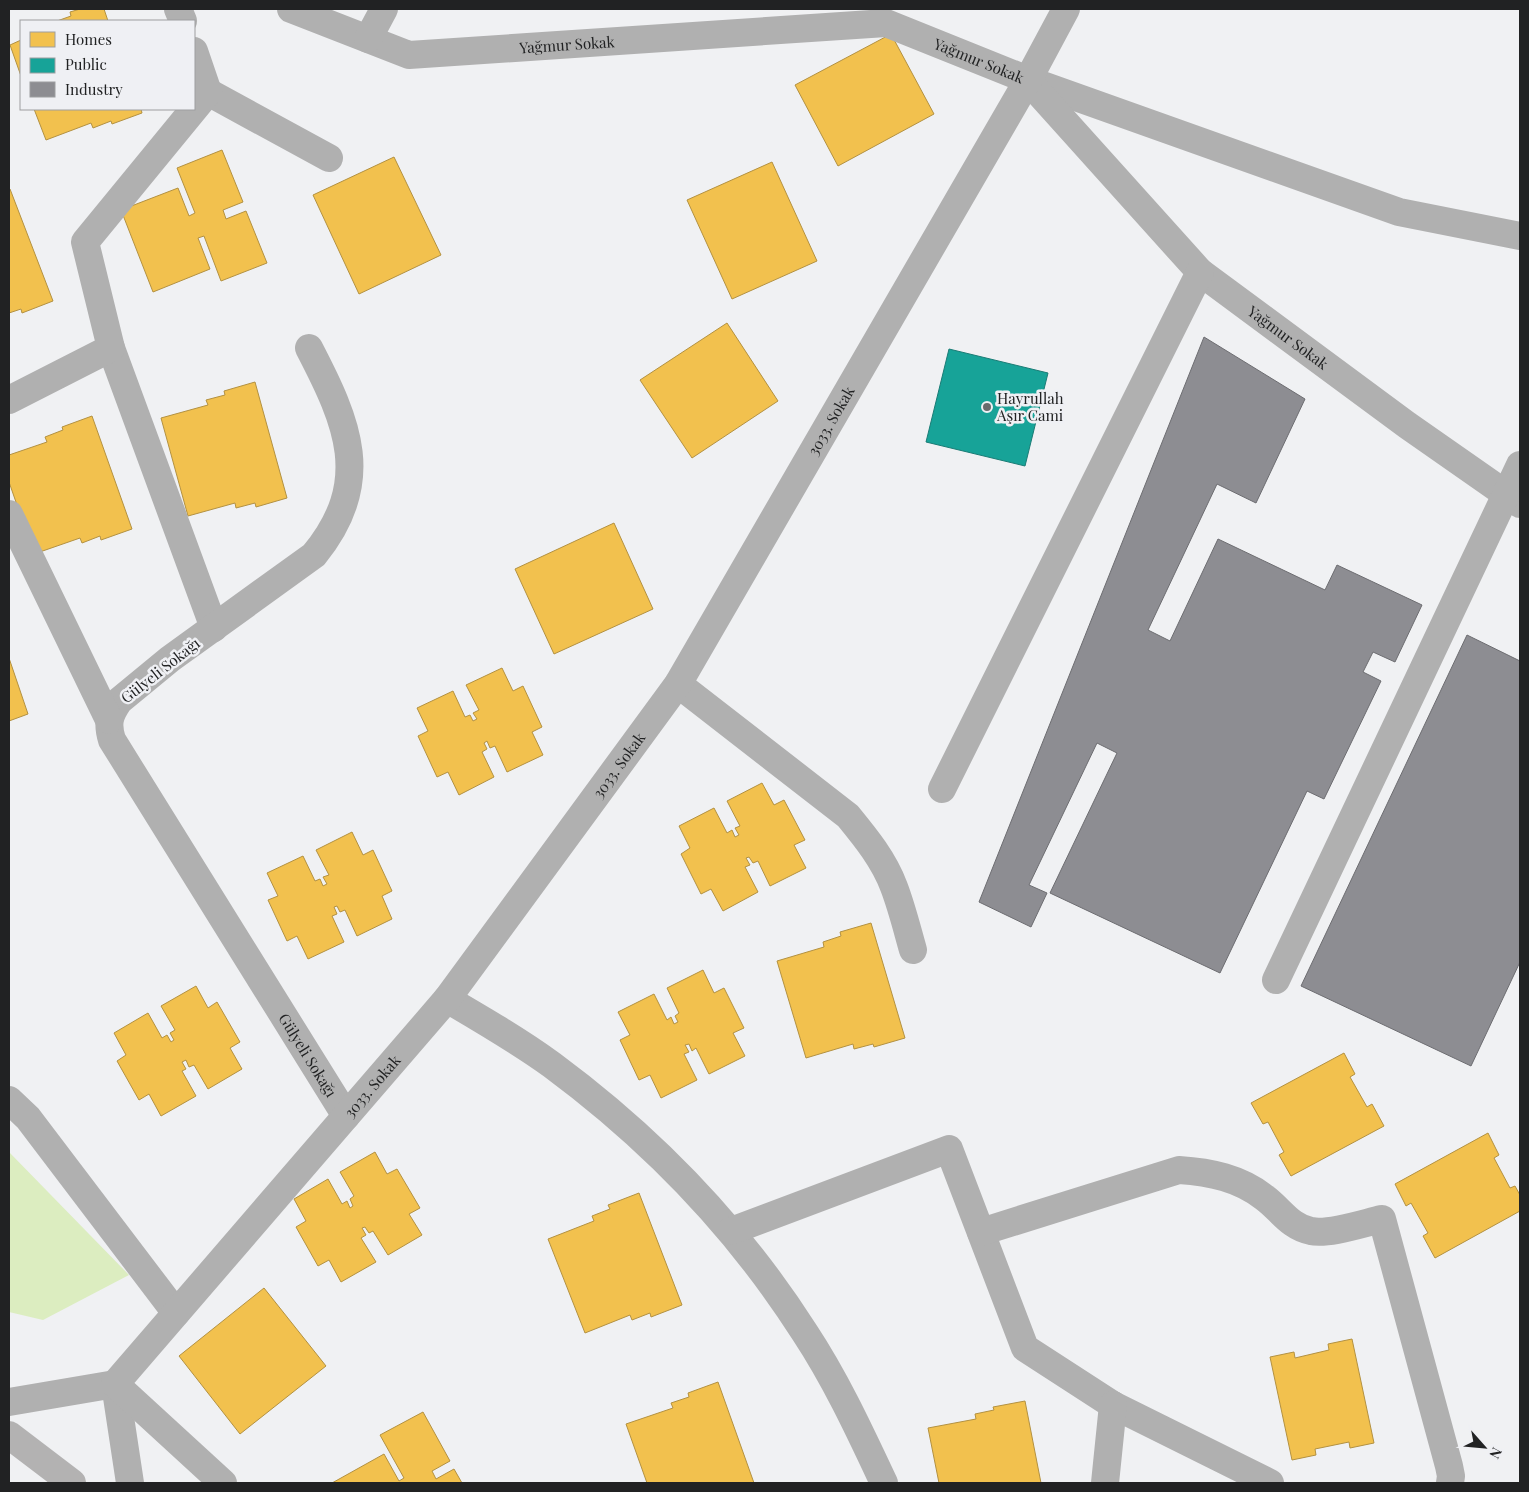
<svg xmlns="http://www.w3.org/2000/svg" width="1529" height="1492" font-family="'Playfair Display',serif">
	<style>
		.green { fill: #dcedc0 }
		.homes { fill: #f2c14e; stroke: #b39141 }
		.public { fill: #17a398; stroke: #1a7c75 }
		.industry { fill: #8d8d92; stroke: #6d6d71 }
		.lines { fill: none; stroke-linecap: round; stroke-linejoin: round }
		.minor { stroke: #b0b0b0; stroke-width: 28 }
		.major { stroke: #b3b2b2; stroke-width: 28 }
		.poi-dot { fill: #696a6c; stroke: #eff0f4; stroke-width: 2 }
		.labels { text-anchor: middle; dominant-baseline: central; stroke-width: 5; stroke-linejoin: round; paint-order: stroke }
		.street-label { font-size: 15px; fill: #212223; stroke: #eff0f4 }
		.poi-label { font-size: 15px; fill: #212223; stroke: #eff0f4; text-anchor: start }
	</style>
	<rect width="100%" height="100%" fill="#f0f1f3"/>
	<path class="green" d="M9 1152 129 1275 43 1320 9 1312Z"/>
	<path class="homes" d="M80 9H104L108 21H57L71 16 70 12Z
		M891 34 934 114 838 166 795 85Z
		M21 40V76L10 45Z
		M34 109H141L142 113 112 124 111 121 93 128 91 123 46 140Z
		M222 150 243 202 223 210 226 219 246 211 267 263 221 281 204 236 198 238 210 269 153 292 121 210 178 188 189 216 195 213 177 168Z
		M394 157 441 255 359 294 313 195Z
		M772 162 817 261 732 299 687 200Z
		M10 189 53 301 22 313 21 309 9 313V190Z
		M727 323 778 401 692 458 640 380Z
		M255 382 287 498 256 507 255 503 236 508 235 503 188 516 161 418 208 405 206 400 225 395 224 391Z
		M92 416 132 529 101 540 100 536 82 543 80 538 34 554 9 482V455L47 442 45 437 63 430 62 427Z
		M614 523 653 609 554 654 515 569Z
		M9 658 28 714 9 721Z
		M502 668 513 691 523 686 542 727 532 732 543 755 507 772 495 746 490 748 487 741 484 743 487 749 482 752 494 777 459 795 448 772 437 777 418 736 428 731 417 708 453 691 465 717 470 715 473 721 477 719 473 713 479 710 466 685Z
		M762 783 774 805 784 800 805 840 794 845 806 868 770 886 758 861 753 863 749 857 746 858 750 865 745 867 758 892 723 911 711 889 701 894 681 854 690 848 679 826 714 808 727 833 732 830 735 837 739 835 735 828 740 826 727 801Z
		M352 832 363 855 373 850 392 891 382 896 392 919 357 936 345 910 340 912 337 906 334 907 337 914 332 916 344 942 308 959 297 936 287 941 268 900 278 896 267 873 303 856 315 881 320 879 323 886 327 884 323 877 329 875 316 850Z
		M871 923 905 1038 874 1047 873 1044 854 1049 853 1044 806 1058 777 961 824 947 823 942 841 936 840 932Z
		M703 970 714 993 724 988 744 1028 733 1033 745 1056 709 1074 696 1048 692 1051 689 1044 685 1045 689 1052 684 1054 697 1080 661 1098 650 1075 639 1080 620 1040 630 1035 618 1012 654 994 667 1020 671 1017 674 1024 678 1022 675 1016 679 1013 667 988Z
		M196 986 208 1008 217 1002 240 1042 230 1048 242 1069 208 1089 194 1065 189 1067 186 1060 182 1062 186 1069 182 1071 196 1096 161 1116 149 1094 139 1100 117 1061 126 1055 114 1033 148 1013 162 1038 167 1035 171 1042 174 1040 170 1033 175 1030 161 1006Z
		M1344 1053 1355 1074 1350 1077 1367 1107 1372 1104 1384 1126 1291 1176 1279 1155 1284 1152 1268 1122 1263 1124 1251 1103Z
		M1488 1133 1499 1155 1494 1158 1510 1188 1515 1186 1520 1195V1211L1435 1258 1423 1236 1428 1233 1411 1203 1406 1206 1395 1184Z
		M375 1152 387 1174 397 1169 420 1208 409 1214 422 1235 388 1255 373 1231 369 1233 365 1227 362 1228 366 1235 361 1238 376 1262 341 1282 329 1260 318 1266 296 1227 306 1221 294 1199 328 1179 342 1204 347 1201 350 1208 353 1206 350 1199 354 1196 340 1172Z
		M639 1193 682 1305 651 1317 650 1313 632 1320 630 1315 585 1333 548 1239 594 1221 592 1216 610 1209 608 1205Z
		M264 1288 326 1366 240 1434 179 1356Z
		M1352 1339 1374 1443 1350 1448 1349 1442 1315 1449 1316 1455 1292 1460 1270 1357 1294 1352 1295 1358 1329 1350 1328 1344Z
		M718 1382 754 1483H647L626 1424 673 1408 671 1403 689 1397 688 1393Z
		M1025 1401 1041 1483H939L928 1428 976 1419 975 1414 994 1410 993 1407Z
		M423 1412 450 1461 432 1471 436 1479 454 1469 462 1483H332L384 1454 399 1481 404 1478 380 1435Z"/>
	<path class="public" d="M949 349 1048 373 1025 466 926 442Z"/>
	<path class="industry" d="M1204 337 1305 399 1256 503 1217 484 1148 630 1170 641 1218 539 1325 590 1337 565 1422 605 1395 662 1373 652 1363 672 1381 681 1324 799 1307 791 1220 973 1050 893 1117 753 1097 743 1029 885 1047 893 1031 927 979 902Z
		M1467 635 1520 661V962L1471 1066 1301 986Z"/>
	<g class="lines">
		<g class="minor">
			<path d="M178 9 183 21"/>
			<path id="s1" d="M291 9 409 55 886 23 1028 80 1399 212 1520 236"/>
			<path d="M368 39 384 9"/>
			<path id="s2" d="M1030 83 1200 272 1407 425 1520 504"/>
			<path d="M208 92 329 158"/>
			<path d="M111 348 214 628"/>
			<path id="s3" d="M309 348C348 423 374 482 314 555L170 659 119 701C109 715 107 724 112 740L346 1116"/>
			<path d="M9 400 111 348 85 242 208 92 194 51"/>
			<path d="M9 514 109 720"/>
			<path d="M678 684 848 816C866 838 884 860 894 887 902 908 907 929 913 950"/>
			<path d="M942 789 1200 272"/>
			<path d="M1276 980 1520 465"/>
			<path d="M447 999C483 1020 519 1041 552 1065 652 1139 738 1228 805 1333 836 1380 860 1432 884 1483"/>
			<path d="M9 1100 28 1118 176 1313"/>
			<path d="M731 1231 949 1149 1025 1348 1113 1405 1270 1483"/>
			<path d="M981 1232 1179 1170C1210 1172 1240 1178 1265 1198 1281 1210 1290 1227 1311 1231 1328 1235 1364 1223 1382 1219L1449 1466 1451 1476 1450 1483"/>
			<path d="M9 1402 115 1384 130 1483"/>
			<path id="s4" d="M223 1483 115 1384 447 999 678 684 1028 80 1066 9"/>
			<path d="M1105 1483 1113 1405"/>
		</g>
		<path class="major" d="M9 1435 72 1483"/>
	</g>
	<circle class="poi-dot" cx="987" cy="407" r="5"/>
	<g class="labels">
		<g class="street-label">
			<text stroke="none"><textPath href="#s1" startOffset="285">Yağmur Sokak</textPath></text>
			<text stroke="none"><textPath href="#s1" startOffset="705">Yağmur Sokak</textPath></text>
			<text stroke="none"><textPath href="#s2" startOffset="364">Yağmur Sokak</textPath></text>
			<text stroke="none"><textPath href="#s4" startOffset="1350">3033. Sokak</textPath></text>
			<text transform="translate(160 670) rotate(-38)">Gülyeli Sokağı</text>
			<text stroke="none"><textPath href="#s4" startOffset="945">3033. Sokak</textPath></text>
			<text stroke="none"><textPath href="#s3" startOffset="880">Gülyeli Sokağı</textPath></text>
			<text stroke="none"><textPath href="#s4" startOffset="540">3033. Sokak</textPath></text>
		</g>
		<g class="poi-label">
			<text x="997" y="398">Hayrullah<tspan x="997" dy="17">Aşır Cami</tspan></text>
		</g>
	</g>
	<rect width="1529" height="1492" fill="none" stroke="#212223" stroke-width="20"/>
	<rect x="20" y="20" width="175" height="90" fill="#eff0f4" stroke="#9d9ea0"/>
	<rect x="30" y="32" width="25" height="15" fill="#f2c14e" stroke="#9d9ea0"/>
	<text x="65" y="45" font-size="15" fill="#212223">Homes</text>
	<rect x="30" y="58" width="25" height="15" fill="#17a398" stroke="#9d9ea0"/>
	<text x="65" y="70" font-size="15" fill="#212223">Public</text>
	<rect x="30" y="82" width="25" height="15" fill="#8d8d92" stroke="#9d9ea0"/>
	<text x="65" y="95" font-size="15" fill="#212223">Industry</text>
	<g transform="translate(1484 1447) rotate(117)" stroke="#eff0f4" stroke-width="4" paint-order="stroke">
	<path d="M0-4L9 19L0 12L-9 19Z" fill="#212223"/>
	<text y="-8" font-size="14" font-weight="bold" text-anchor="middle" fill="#212223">N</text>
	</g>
</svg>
